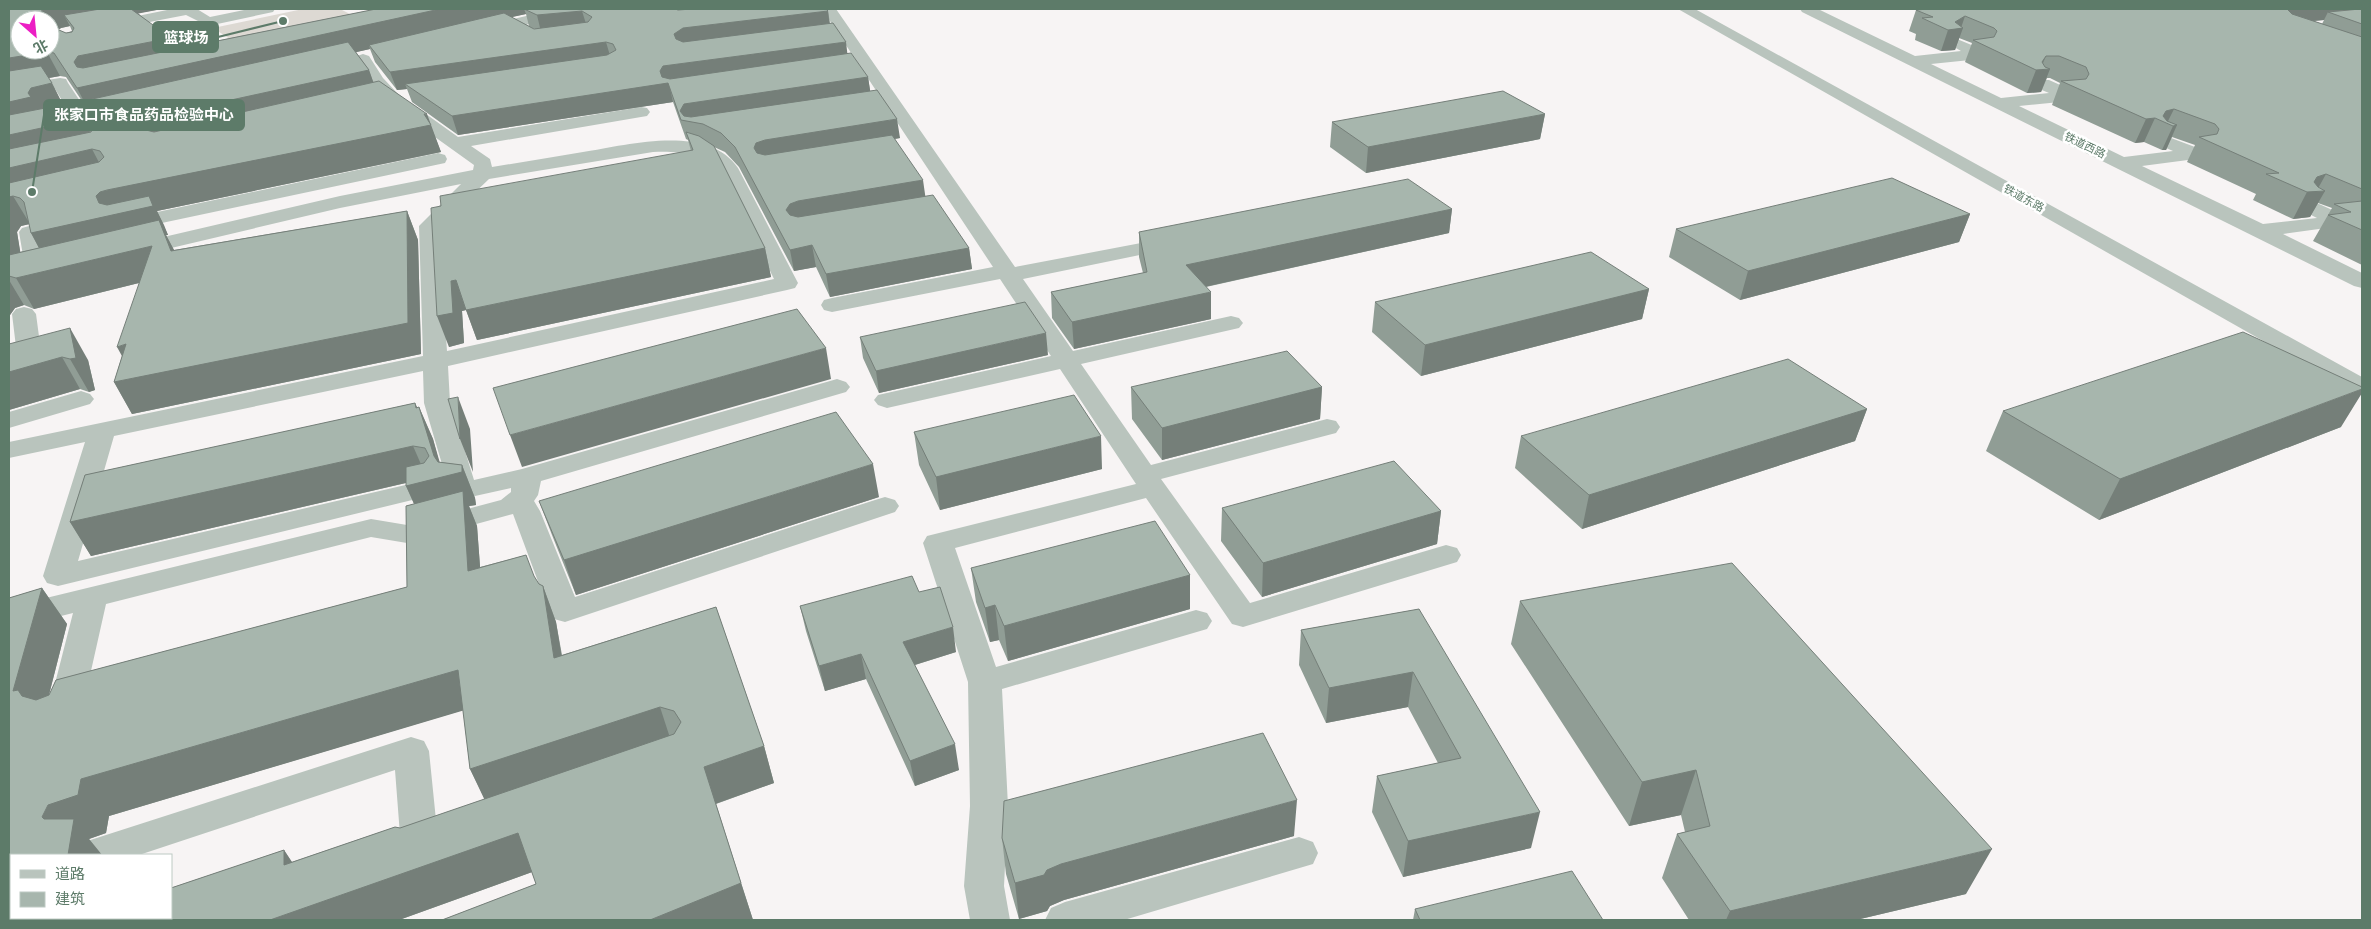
<svg xmlns="http://www.w3.org/2000/svg" width="2371" height="929" font-family="Cabin,'Noto Sans SC',sans-serif">
	<style>
		.green { fill: #ddd9d3 }
		.lines { fill: none; stroke-linecap: round; stroke-linejoin: round }
		.minor { fill: #b9c4bd; fill-rule: evenodd }
		.wall { fill: #909d95; fill-rule: evenodd }
		.shaded-wall { fill: #757f79 }
		.building { fill: #a7b6ad; stroke: #757f79 }
		.labels { text-anchor: middle; dominant-baseline: central; stroke-width: 5; stroke-linejoin: round; paint-order: stroke }
		.far-street-label { font-size: 11px; fill: #5d7b69; stroke: #fff }
		.leader { fill: none; stroke: #5d7b69; stroke-width: 2 }
		.callout-dot { fill: #5d7b69; stroke: #fff; stroke-width: 2 }
		.callout { fill: #5d7b69; stroke: #5d7b69; stroke-width: 2 }
		.callout-label { font-size: 15px; text-anchor: middle; font-weight: bold; fill: #fff }
	</style>
	<rect width="100%" height="100%" fill="#f7f4f4"/>
	<path class="green" d="M303 9H340L352 15 233 41 213 28Z"/>
	<g class="lines">
		<path class="minor" d="M172 9H197L210 17 249 9H275L273 12 208 26 186 15 108 30 101 26 108 22Z
			M556 9H580L578 12 485 35 477 30 480 27Z
			M822 9H836L1015 267 1162 239 1169 241 1173 245 1169 249 1023 279 1073 351 1231 316 1239 318 1243 323 1239 328 1081 364 1151 465 1327 419 1336 421 1340 427 1336 433 1161 479 1250 603 1446 545 1457 548 1461 555 1457 562 1243 627 1232 624 1146 498 955 548 996 667 1196 610 1207 613 1212 621 1207 629 1002 689 1008 806 1004 886 1010 920H970L964 886 970 806 968 682 923 543 927 536 1136 484 1060 369 887 408 878 405 874 400 878 395 1051 356 1000 279 832 312 824 310 821 305 824 300 832 298 993 267Z
			M1678 9H1695L2362 377V395L2353 392Z
			M1800 9H1818L1915 56 1961 51 1949 44 1957 39 1986 51 1988 54 1986 57 1980 59 1931 64 2001 98 2049 93 2037 88 2035 84 2037 80H2049L2076 92 2078 96 2076 100 2070 101 2019 106 2124 157 2173 151 2157 144 2154 140 2157 136 2163 135 2203 150 2205 154 2203 158 2142 166 2263 224 2317 218 2305 212 2302 208 2305 204 2312 202 2319 204 2348 217 2351 221 2348 225 2283 234 2362 273V288L2354 286 1802 12Z
			M363 54 369 56 383 78 398 94 458 137 641 107 647 108 650 112 647 116 641 117 471 146 490 159 492 167C523 162 553 157 583 152 627 145 708 123 738 168L798 283 795 288 787 290 448 366 450 403 474 480 522 469 837 379 846 382 850 387 846 392 541 481 538 495 534 501 540 511 575 597 875 500 885 497 895 500 899 506 895 512 565 622 554 619 549 611 513 514 407 543 371 537 106 604 82 711 77 720 65 724 53 720 48 711 73 613 9 629V607L371 519 407 525 501 500 511 492V488L475 496 453 494 449 488 424 403 423 371 114 436 78 561 427 480 437 482 441 488 437 494 58 586 47 583 43 576 85 442 9 458V442L423 356 419 226 461 184 340 208 133 257 125 256 122 251 125 246 340 196 473 170 474 165 386 102 371 84 355 59 357 56ZM653 152C679 151 701 153 721 171L774 279 447 351 439 227 489 179Z
			M60 78 66 79 68 83 88 113 85 117 9 132V122L68 110 55 89 9 96V86Z
			M438 153 445 155 447 159 445 163 124 231 117 229 114 225 117 221 124 219Z
			M29 226 36 228 39 232 48 273 45 278 37 280 29 278 26 273 19 232 22 228Z
			M24 307 32 309 36 314 42 359 39 364 9 372V357L17 355 12 314 16 309Z
			M81 391 90 394 94 399 90 404 9 428V412Z
			M411 737 424 741 429 751 437 830 445 833 450 844 445 855C428 861 423 865 406 859L401 848 395 770 139 855H73L78 844Z
			M1299 837 1313 842 1318 853 1313 864 1124 920H1045L1051 908 1065 902Z"/>
	</g>
	<path class="wall" d="M9 9H162L138 13 176 49 376 9 828 11 830 23 847 54 868 77 870 91 900 138 895 139 925 196 969 248 972 269 830 297 816 267 794 271 739 167 725 152 714 147 765 248 771 277 477 340 466 310 462 311 464 343 449 347 441 206 691 151 688 140 686 139 673 102 458 135 412 102 407 89 397 90 375 62 370 49 356 52 369 70 373 82 430 124 441 152 157 211 168 235H166L174 250 407 211 418 240 421 354 132 414 114 382 122 356 139 283 34 309 24 305 15 308 10 315H9ZM526 14 529 26 535 29 511 17ZM70 26 72 31 66 33 58 30 61 28ZM60 76 66 77 82 101 63 105 49 78ZM29 224 31 233 39 248 20 252 17 232 21 226Z
		M2362 9V265L2313 241 2332 208 2318 203 2310 217 2293 219 2253 200 2256 194 2187 162 2195 145 2172 137 2166 150H2162L2144 142 2135 143 2052 105 2060 83 2050 78H2047L2041 92 2027 93 1965 62 1972 43 1959 38 1955 50 1941 51 1915 40 1916 34 1909 31 1916 10ZM2324 20 2322 24 2314 21Z
		M1545 114 1540 139 1366 173 1330 147 1332 122Z
		M1452 209 1449 233 1206 287 1211 319 1074 349 1052 318 1051 292 1143 273 1139 257V232Z
		M1970 214 1959 242 1740 300 1669 257 1676 229Z
		M1649 289 1642 319 1421 376 1372 332 1375 302Z
		M860 337 1048 355 879 393 863 358Z
		M9 344 88 360 95 390 89 392 80 389 9 410Z
		M1131 387H1322L1320 419 1162 460 1132 419Z
		M415 403 417 407H419L433 439 439 462 462 465 475 498 476 505 469 506 477 526 480 567 526 555 534 577 539 584 543 586 556 622 562 655 716 607 764 746 774 783 716 804 753 920H442L536 884 532 872 399 920H9V598L42 588 67 624 49 695 56 680 407 587 406 506 414 504 406 486V483L91 556 70 522 85 475ZM463 710 470 769 485 799 400 828 395 827 292 862 284 850 171 888V918H11V855H102L89 839 106 833 109 816Z
		M1867 409 1855 441 1582 529 1515 468 1521 436Z
		M2003 411 2341 427 2099 520 1986 451Z
		M914 432 1102 469 940 510 919 465Z
		M879 497 576 595 552 535 539 501Z
		M1222 508 1441 511 1437 544 1262 597 1221 541Z
		M971 568 1190 575V609L1008 661 999 640 990 642 976 602Z
		M919 592 956 652 915 665 959 770 915 786 866 679 825 691 806 631 800 606Z
		M1520 601 1966 894 1856 920H1689L1662 878 1677 834 1685 832 1681 815 1629 826 1511 644Z
		M1419 609 1531 848 1403 877 1372 812 1377 776 1438 763 1408 707 1326 723 1299 665 1301 630Z
		M1294 836 1064 900 1050 906 1047 911 1019 919 1006 874 1002 838Z
		M1415 909 1603 920H1413Z"/>
	<path class="shaded-wall" d="M44 9H162L73 26 64 15 70 26 61 28 51 35 50 32V20H44L40 12Z
		M440 9H544H524L526 14 372 49 369 45 370 49 90 113 77 88 74 62 78 56 171 38 182 61Z
		M2287 9H2362L2328 12 2324 20 2287 23Z
		M582 11 587 27 541 32 537 15Z
		M828 11 830 28 677 51 674 34 683 28Z
		M1965 16 1961 28H1963L1955 50 1941 51 1948 30 1955 22Z
		M606 42 611 59 405 84 407 89 397 90 390 72Z
		M846 42 848 59 669 84 673 102 458 135 452 116 660 71 663 66Z
		M47 52 60 76 9 85V58Z
		M2046 56 2040 70 2050 69 2041 92 2027 93 2036 70Z
		M369 70 378 95 157 146 142 125 145 120 153 117Z
		M868 77 871 96 682 120 680 111 684 104Z
		M52 83 65 109 9 131V102L28 93 31 88Z
		M2174 109 2167 123 2163 116 2166 111Z
		M427 114 441 152 157 211 164 225 168 235H166L174 250 186 281 171 251 165 235 47 263 31 233 96 196 100 192Z
		M1545 114 1540 139 1366 173 1368 147Z
		M2155 118 2144 142 2135 143 2146 119Z
		M83 119 97 145 9 165V135Z
		M897 119 900 138 769 159 758 168 754 148 756 143 765 140Z
		M2177 125 2166 150H2162L2173 126Z
		M92 149 106 176 13 196 30 224 21 226 17 232 23 268 9 272V168Z
		M2326 174 2316 192 2325 191 2310 217 2293 219 2307 192 2317 177Z
		M923 180 926 201 794 225 786 210 790 204 798 201Z
		M1452 209 1449 233 1186 291V265Z
		M407 211 418 240 421 354 132 414 114 382 134 378 117 347 126 344Z
		M1970 214 1959 242 1740 300 1748 271Z
		M812 245 816 267 794 271 790 250Z
		M152 246 167 276 34 309 16 278Z
		M765 248 771 277 477 340 466 310Z
		M969 248 972 269 830 297 826 274Z
		M9 280 24 305 15 308 10 315H9Z
		M456 280 466 310 462 311 464 343 449 347 437 316 451 281Z
		M1649 289 1642 319 1421 376 1425 345Z
		M1211 292V319L1074 349 1072 322Z
		M70 328 88 360 95 390 89 392 70 359Z
		M1046 333 1048 355 879 393 876 371Z
		M826 348 831 379 522 467 510 435Z
		M62 357 80 389 9 410V372Z
		M1322 387 1320 419 1162 460V428Z
		M2362 389V393L2341 427 2099 520 2120 479Z
		M458 397 470 429 473 472 460 439Z
		M415 403 426 428 419 407 433 439 444 477 462 465 475 498 476 505 469 506 477 526 483 606 421 519 406 486 434 456 416 408Z
		M1867 409 1855 441 1582 529 1589 495Z
		M1101 436 1102 469 940 510 936 477Z
		M413 446 427 478 91 556 70 522Z
		M873 464 879 497 576 595 564 560Z
		M1441 511 1437 544 1262 597 1263 563Z
		M1190 575V609L1008 661 1004 626Z
		M543 586 556 622 568 695 554 658Z
		M42 588 67 624 42 722 13 691Z
		M995 605 999 640 990 642 985 608Z
		M953 627 956 652 908 667 903 642Z
		M861 654 866 679 825 691 819 666Z
		M458 670 475 707 109 816 106 833 89 839 102 855H68L42 817 48 805 81 779Z
		M1413 672 1408 707 1326 723 1329 688Z
		M660 707 672 744 488 807 470 769Z
		M955 744 959 770 915 786 910 761Z
		M764 746 774 783 715 804 704 767Z
		M1696 770 1681 815 1629 826 1642 782Z
		M1297 800 1294 836 1064 900 1050 906 1047 911 1019 919 1015 883 1061 864Z
		M1540 812 1531 848 1403 877 1408 841Z
		M518 833 535 871 399 920H270Z
		M1992 849 1966 894 1856 920H1726L1730 911Z
		M284 850 308 887 284 865Z
		M741 883 753 920H650Z
		M57 918H94V920H57Z"/>
	<path class="building" d="M9 9H44L40 12 46 20H20V50H50V25L52 27 66 33 72 32 74 28 64 15 100 9H131L171 38 78 56 74 62 77 67 83 68 376 9H440L77 88 54 53 47 52 9 58Z
		M524 9H675L678 10 692 9H826L828 11 683 28 674 34 676 39 683 42 833 23 846 42 663 66 660 71 662 77 670 79 851 53 868 77 684 104 680 111 684 116 691 117 877 90 897 119 765 140 756 143 754 148 757 153 765 155 892 135 923 180 798 201 790 204 786 210 790 215 798 217 933 195 969 248 826 274 812 245 790 250 735 147 721 133 703 124 681 120 668 83 452 116 405 84 607 55 616 50 613 44 606 42 390 72 369 45 504 13 534 29 588 22 592 17 582 11 537 15Z
		M1929 9H2287L2292 14 2362 37V189L2326 174 2317 177 2314 182 2318 187 2325 191 2307 192 2266 174 2279 173 2199 137 2217 134 2219 129 2215 124 2174 109 2166 111 2163 116 2167 121 2177 125 2173 126 2155 118 2146 119 2061 81 2086 79 2089 74 2086 67 2059 56H2046L2042 62 2045 67 2050 69 2036 70 1973 40 1994 37 1997 31 1994 28 1965 16 1955 22 1963 28 1948 30 1922 18 1933 17 1916 10Z
		M2362 9V24L2328 12 2360 9Z
		M348 42 369 70 153 117 145 120 142 125 146 130 154 132 379 81 427 114H424L431 125 107 190 100 192 96 196 99 203 107 205 149 196 153 206 31 233 24 202 20 198 13 196 9 197V183L99 162 104 157 100 151 92 149 9 168V149L91 132 94 126 91 121 83 119 9 135V115L97 98Z
		M41 66 52 83 31 88 28 93 31 97 9 102V71Z
		M1503 91 1545 114 1368 147 1332 122Z
		M686 132 699 136 714 146 765 248 466 310 456 280 451 281 453 313 437 316 431 208 441 206 440 196 693 150Z
		M1892 178 1970 214 1748 271 1676 229Z
		M1408 179 1452 209 1186 265 1211 292 1072 322 1051 292 1147 272 1139 232Z
		M2362 201V230L2328 215 2351 212 2334 204Z
		M407 211 408 323 114 382 126 344 117 347 152 246 16 278 9 276V255L159 220 171 251Z
		M1591 252 1649 289 1425 345 1375 302Z
		M1025 302 1046 333 876 371 860 337Z
		M797 309 826 348 510 435 493 388Z
		M70 328 76 358 70 359 62 357 9 372V344Z
		M2243 332 2362 387V389L2120 479 2003 411Z
		M1287 351 1322 387 1162 428 1131 387Z
		M1788 359 1867 409 1589 495 1521 436Z
		M1074 395 1101 436 936 477 914 432Z
		M458 397 460 439 448 399Z
		M415 403 416 408 419 407 434 456 438 462 462 465V472L406 486V467L424 463 429 456 425 448 413 446 70 522 85 475Z
		M836 412 873 464 564 560 539 501Z
		M1394 461 1441 511 1263 563 1222 508Z
		M463 491 468 571 526 555 534 576 539 584 543 586 554 658 716 607 764 746 704 767 741 883 650 920H442L536 884 518 833 270 920H79L86 918H171V888L284 850V865L395 827 400 828 674 734 681 722 674 711 660 707 470 769 458 670 81 779 78 795 48 805 42 817 44 819H74L68 855H11V918H57V920H9V598L42 588 13 691 18 690 22 696 36 700 49 695 56 680 407 587 406 506Z
		M1155 521 1190 575 1004 626 995 605 985 608 971 568Z
		M1732 563 1992 849 1730 911 1677 834 1710 826 1696 770 1642 782 1520 601Z
		M912 576 919 592 940 587 953 627 903 642 955 744 910 761 861 654 819 666 800 606Z
		M1419 609 1540 812 1408 841 1377 776 1461 758 1413 672 1329 688 1301 630Z
		M1263 733 1297 800 1061 864 1047 870 1044 875 1015 883 1002 838 1004 801Z
		M1572 871 1603 920H1420L1415 909Z"/>
	<g class="labels">
		<g class="far-street-label">
			<text transform="translate(2085 145) rotate(26)">铁道西路</text>
			<text transform="translate(2024 198) rotate(29)">铁道东路</text>
		</g>
	</g>
	<path class="leader" d="M283 21L218 37M32 192L44 115"/>
	<g class="callout-dot">
		<circle cx="283" cy="21" r="5"/>
		<circle cx="32" cy="192" r="5"/>
	</g>
	<g class="callout">
		<rect x="153" y="22" width="65" height="30" rx="5"/>
		<rect x="44" y="100" width="200" height="30" rx="5"/>
	</g>
	<g class="callout-label">
		<text x="186" y="43">篮球场</text>
		<text x="144" y="120">张家口市食品药品检验中心</text>
	</g>
	<rect width="2371" height="929" fill="none" stroke="#5d7b69" stroke-width="20"/>
	<rect x="10" y="854" width="162" height="65" fill="#ffffff" stroke="#becac3"/>
	<rect x="20" y="870" width="25" height="8" fill="#b9c4bd" stroke="#becac3"/>
	<text x="55" y="879" font-size="15" fill="#5d7b69">道路</text>
	<rect x="20" y="892" width="25" height="15" fill="#a7b6ad" stroke="#becac3"/>
	<text x="55" y="904" font-size="15" fill="#5d7b69">建筑</text>
	<g transform="translate(35 35) rotate(153)"><circle r="24" fill="#ffffff" stroke="#becac3"/>
	<path d="M0-4L9 19L0 12L-9 19Z" fill="#ec1fc4"/>
	<text y="-8" font-size="14" font-weight="bold" text-anchor="middle" fill="#5d7b69">北</text>
	</g>
</svg>
